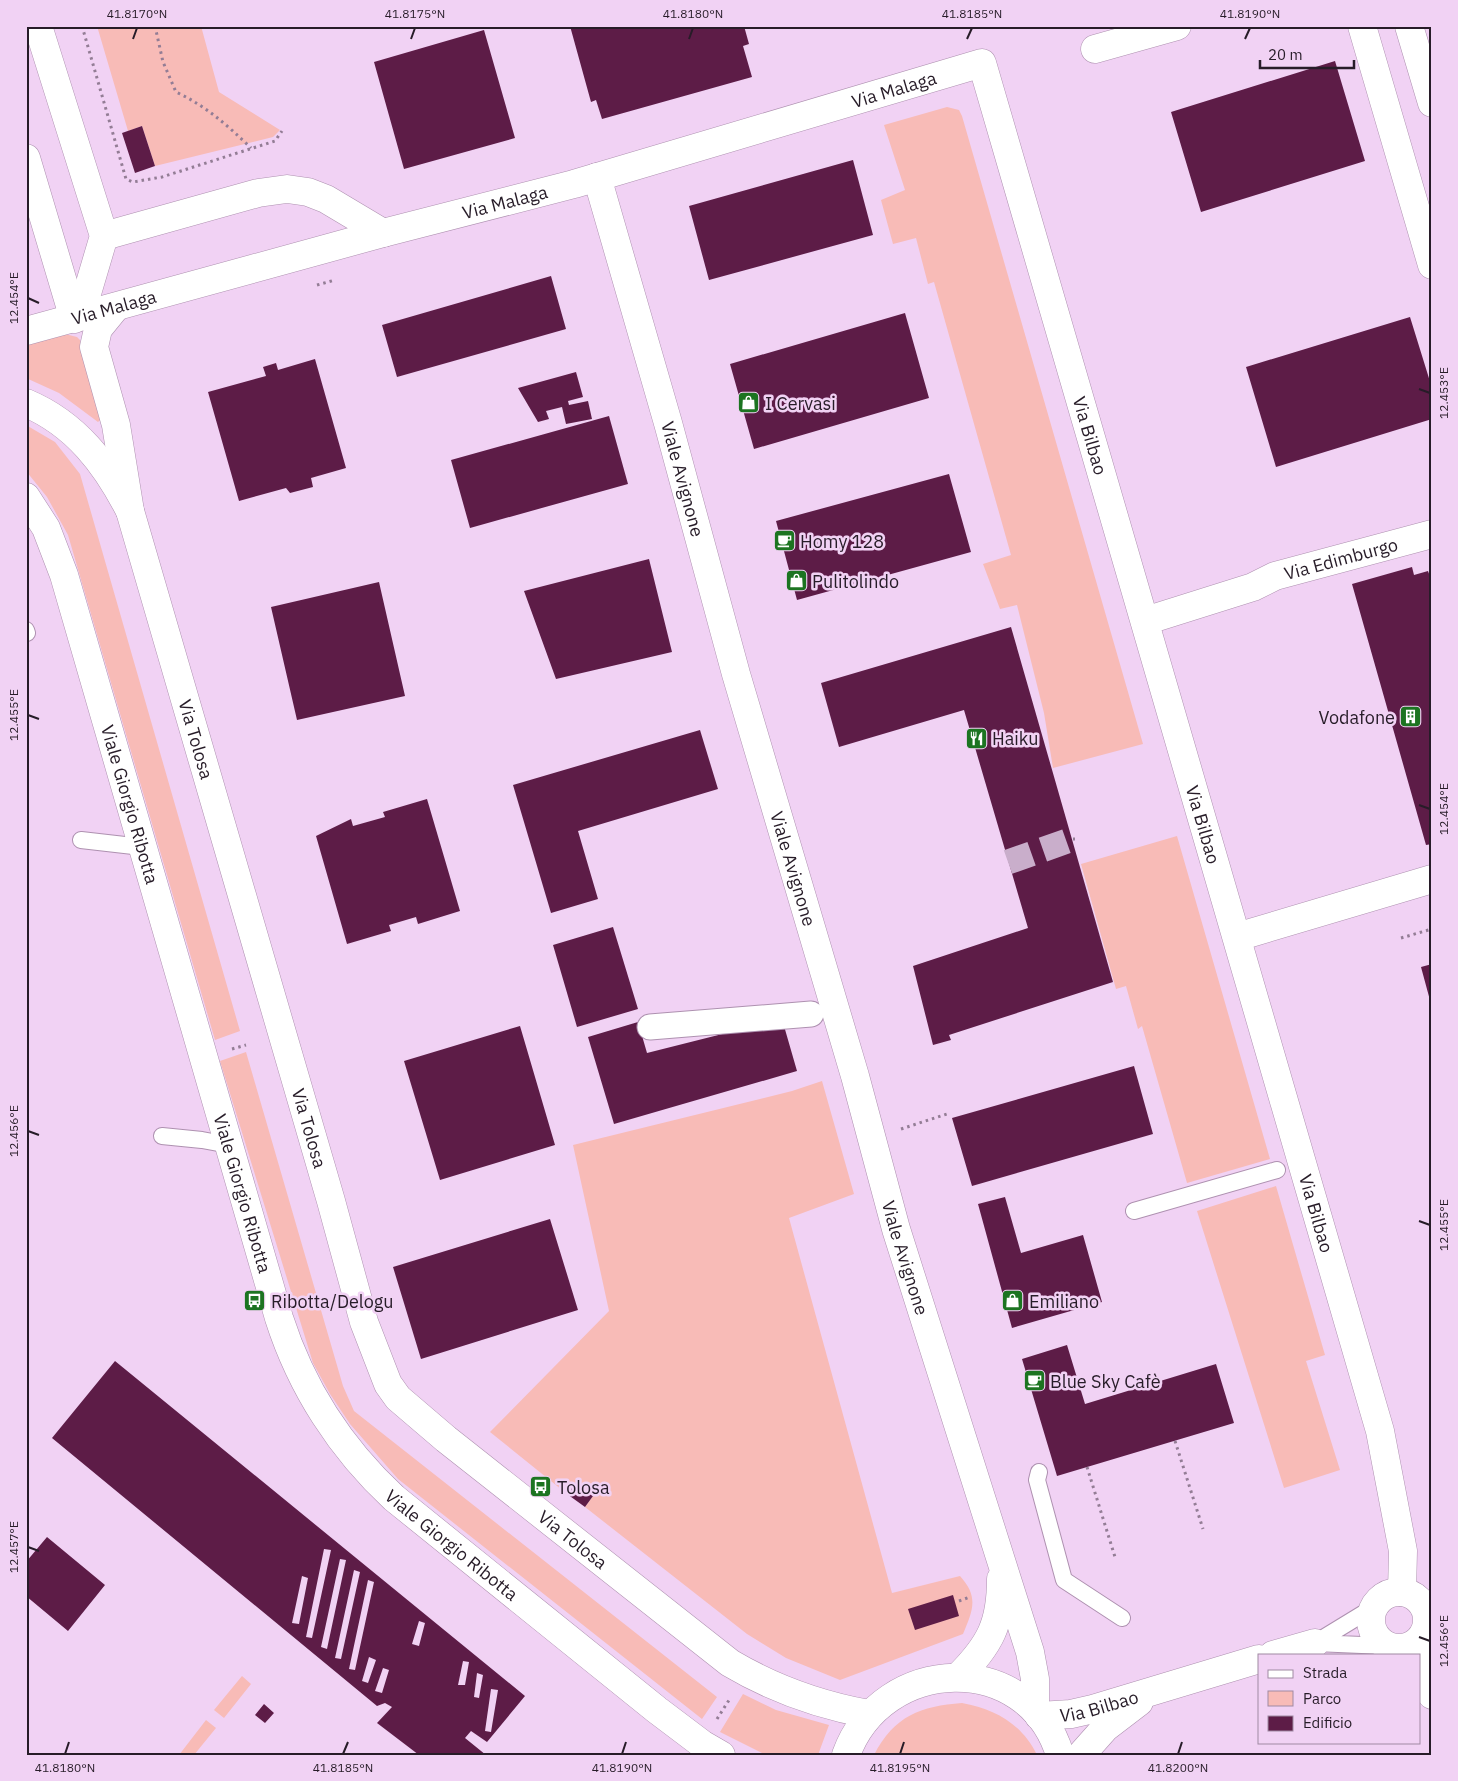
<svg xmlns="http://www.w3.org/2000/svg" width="1458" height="1781" font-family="'IBM Plex Sans',sans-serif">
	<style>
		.green { fill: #f8bbb7 }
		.building { fill: #5d1c47; fill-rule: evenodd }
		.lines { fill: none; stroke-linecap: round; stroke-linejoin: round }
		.pedestrian-tunnel { stroke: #c9aecb; stroke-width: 25; stroke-dasharray: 25 12; stroke-linecap: butt }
		.service-casing { stroke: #ae91b0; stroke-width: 18 }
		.pedestrian-casing { stroke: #ae91b0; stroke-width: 27 }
		.minor-casing { stroke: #ae91b0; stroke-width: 29 }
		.tertiary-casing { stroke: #ae91b0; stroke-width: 29 }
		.path { stroke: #937d95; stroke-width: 3; stroke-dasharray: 2.5 4; stroke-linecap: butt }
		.service { stroke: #fff; stroke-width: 16 }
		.pedestrian { stroke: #fff; stroke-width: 25 }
		.minor { stroke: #fff; stroke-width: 28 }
		.tertiary { stroke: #fff; stroke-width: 28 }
		.ticks { fill: none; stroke: #271c28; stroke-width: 2 }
		.labels { text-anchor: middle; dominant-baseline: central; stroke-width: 5; stroke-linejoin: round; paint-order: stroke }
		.street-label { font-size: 18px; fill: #271c28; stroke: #f1d2f4 }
		.poi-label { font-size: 18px; fill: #271c28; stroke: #f1d2f4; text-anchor: start }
		.neatline { fill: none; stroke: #271c28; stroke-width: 2 }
		.ticks-label { font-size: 12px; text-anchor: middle; fill: #271c28 }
	</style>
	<rect width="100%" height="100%" fill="#f1d2f4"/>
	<path class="green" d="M97 26H201L219 92 280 130 273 137 155 166 142 126 128 131Z
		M947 107 959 110 962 116 1143 744 1053 768 1044 713 1017 605 1000 609 983 564 1011 555 934 282 928 284 916 238 893 244 881 200 905 190 884 125Z
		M65 334 77 337 80 340 101 419 98 422 59 393 26 378V345Z
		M26 425 55 442 80 474 240 1031 215 1040 68 535 47 497 26 471Z
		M1177 836 1270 1159 1187 1183 1142 1026 1138 1029 1126 986 1116 989 1081 864Z
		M246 1052 343 1386 354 1411 717 1697 702 1719 398 1479 350 1424 330 1394 313 1363 220 1061Z
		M822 1081 854 1194 789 1218 892 1593 960 1576C979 1597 973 1610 963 1634L840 1680 786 1658 747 1634 585 1507 593 1496 576 1483 567 1494 490 1432 609 1311 573 1145 792 1091Z
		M1276 1186 1325 1355 1306 1361 1340 1470 1284 1488 1197 1211Z
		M242 1676 251 1684 224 1718 214 1710Z
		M743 1694 776 1710 829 1725 818 1755H766L720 1732Z
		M962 1703C995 1709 1022 1724 1037 1755H874C894 1716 921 1706 962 1703Z
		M206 1720 216 1728 194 1755H179Z"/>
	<path class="building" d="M570 26H744L749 44 743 46 752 77 602 119 596 100 591 102Z
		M484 30 515 138 404 169 374 62Z
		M1335 61 1365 161 1201 212 1171 112Z
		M142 126 155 166 135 173 122 133Z
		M853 160 873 235 709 280 689 206Z
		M551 276 566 329 397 377 382 325Z
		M905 313 929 398 754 449 730 364Z
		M1410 317 1432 388V419L1276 467 1246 367Z
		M315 359 346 468 311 478 313 487 290 493 286 488 239 501 208 392 266 376 263 367 276 363 278 370Z
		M576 372 583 397 568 401 569 405 588 401 592 419 566 424 562 407 546 411 549 419 538 422 518 388Z
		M609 416 628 484 470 528 451 460Z
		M949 474 971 552 797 600 776 521Z
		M649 559 672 652 556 679 524 591Z
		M1412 567 1414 575 1428 571 1432 582V844L1426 845 1352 584Z
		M379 582 405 696 297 720 271 607Z
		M1011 627 1113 982 949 1035 951 1040 933 1045 913 966 1028 928 964 710 839 747 821 683Z
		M700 730 718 789 578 831 598 899 551 913 513 785Z
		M427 799 460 911 418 924 416 917 389 925 391 931 347 944 316 836 351 819 353 826 385 817 383 812Z
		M613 927 638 1009 577 1027 553 945Z
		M1432 964V1003L1431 1004 1421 967Z
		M782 1019 797 1071 614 1124 588 1037 638 1022 647 1053Z
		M520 1026 555 1145 440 1180 404 1061Z
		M1134 1066 1153 1134 972 1186 952 1118Z
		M1005 1197 1021 1253 1083 1235 1102 1302 1012 1328 978 1204Z
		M550 1219 578 1310 421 1359 393 1267Z
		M1067 1345 1085 1404 1216 1364 1234 1423 1057 1476 1022 1359Z
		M115 1361 525 1696 487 1742 471 1731 465 1738 486 1755H419L377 1723 392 1707 385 1703 377 1706 52 1438ZM324 1549 331 1550 312 1638 306 1637ZM340 1559 346 1560 327 1649 321 1647ZM354 1570 360 1572 341 1659 335 1658ZM302 1576 308 1578 299 1624 292 1623ZM368 1580 374 1582 355 1670 349 1669ZM419 1621 425 1623 419 1646 412 1644ZM369 1657 376 1660 368 1683 362 1681ZM463 1661 469 1662 465 1685H458ZM383 1668 389 1670 382 1693 375 1691ZM477 1673 483 1675 479 1698 474 1697ZM491 1689 498 1690 491 1732 485 1731Z
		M576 1483 593 1496 585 1507 567 1494Z
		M47 1537 105 1585 68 1631 26 1596V1562Z
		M953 1595 959 1616 915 1630 908 1609Z
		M264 1704 274 1713 265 1723 255 1715Z"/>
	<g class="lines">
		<path class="pedestrian-tunnel" d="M1008 862 1073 839"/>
		<defs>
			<path id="service" d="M26 630 27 633
				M81 840 142 847
				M162 1136 202 1140 229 1145
				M1134 1211 1277 1170
				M1039 1472 1037 1480 1064 1580 1122 1618
				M1315 1643 1385 1646
				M1315 1643 1374 1607"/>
			<path id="pedestrian" d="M650 1027 811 1014"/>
			<g id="minor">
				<path d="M38 26 104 236 80 317"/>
				<path d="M1362 26 1432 265"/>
				<path d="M1095 49 1177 26"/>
				<path d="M26 158 74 319"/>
				<path id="s1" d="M597 177 668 423 736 674 855 1076 896 1229 1030 1652 1035 1679V1710"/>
				<path d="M104 236 258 193 287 189 308 192 326 199 383 233"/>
				<path d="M116 307 98 329 94 347 116 425 130 511"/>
				<path id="s2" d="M26 331 383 233 574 184 982 63 1380 1431 1403 1551 1402 1592"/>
				<path id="s3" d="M1145 621 1253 587 1275 576 1432 534"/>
				<path d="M1237 937 1432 879"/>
				<circle cx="1399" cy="1620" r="28"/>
				<path d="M1417 1643 1432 1695"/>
				<path d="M1273 1655 1315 1643"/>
				<path d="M958 1677C990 1645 1001 1624 1001 1579"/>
				<path id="s4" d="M1039 1716 1071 1714 1093 1709 1259 1659"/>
				<path d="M1081 1755 1105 1728 1139 1702"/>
			</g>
			<g id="tertiary">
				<path d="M1409 26 1432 103"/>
				<path id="s5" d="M26 403C76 424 106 464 130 511L331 1201 364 1322 388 1384 398 1398 446 1439 730 1663C774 1689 819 1705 869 1714"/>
				<path id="s6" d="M26 497 46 528 64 575 279 1318C301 1387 341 1449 394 1498L657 1710 702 1744 721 1755"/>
				<path d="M846 1755C882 1655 1028 1649 1060 1755"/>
			</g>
		</defs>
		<use href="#service" class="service-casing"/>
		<use href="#pedestrian" class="pedestrian-casing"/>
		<use href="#minor" class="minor-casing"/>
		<use href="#tertiary" class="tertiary-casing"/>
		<path class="path" d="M82 26 126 179 133 182 162 177 275 141 282 131
			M155 26 163 62 176 92C206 106 227 125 251 148
			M317 285 335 280
			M1073 839H1075
			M1401 938 1432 929
			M232 1049 246 1045
			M901 1129 950 1113
			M1175 1441 1203 1529
			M1087 1467 1115 1557
			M959 1601 970 1597
			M717 1719 731 1697"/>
		<use href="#service" class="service"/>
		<use href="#pedestrian" class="pedestrian"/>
		<use href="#minor" class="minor"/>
		<use href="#tertiary" class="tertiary"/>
	</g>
	<path class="ticks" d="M133 39 137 28M411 39 415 28M689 39 693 28M967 39 972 28M1245 39 1250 28M28 298 39 303M1419 389 1430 393M28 715 39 719M1419 805 1430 809M28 1131 39 1135M1419 1221 1430 1225M28 1547 39 1551M1419 1637 1430 1641M65 1754 69 1742M343 1754 348 1742M622 1754 626 1742M900 1754 904 1742M1178 1754 1182 1742"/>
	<defs>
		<symbol id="shop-square" viewBox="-11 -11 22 22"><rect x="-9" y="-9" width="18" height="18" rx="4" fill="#1c7421" stroke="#f1d2f4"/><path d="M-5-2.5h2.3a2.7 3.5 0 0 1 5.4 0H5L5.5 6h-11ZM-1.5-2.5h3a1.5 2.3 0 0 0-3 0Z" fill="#fff"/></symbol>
		<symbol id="cafe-square" viewBox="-11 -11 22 22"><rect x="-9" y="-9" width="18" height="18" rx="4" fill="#1c7421" stroke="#f1d2f4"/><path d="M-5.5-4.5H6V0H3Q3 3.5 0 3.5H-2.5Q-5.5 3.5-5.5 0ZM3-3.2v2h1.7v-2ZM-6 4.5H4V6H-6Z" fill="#fff"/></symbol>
		<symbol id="building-square" viewBox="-11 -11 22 22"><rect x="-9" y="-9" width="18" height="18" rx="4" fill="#1c7421" stroke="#f1d2f4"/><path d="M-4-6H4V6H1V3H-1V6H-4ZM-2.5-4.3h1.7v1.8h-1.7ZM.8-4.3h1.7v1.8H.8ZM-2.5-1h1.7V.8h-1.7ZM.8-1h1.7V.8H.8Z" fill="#fff"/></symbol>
		<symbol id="restaurant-square" viewBox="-11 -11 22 22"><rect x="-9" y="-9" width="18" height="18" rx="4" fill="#1c7421" stroke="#f1d2f4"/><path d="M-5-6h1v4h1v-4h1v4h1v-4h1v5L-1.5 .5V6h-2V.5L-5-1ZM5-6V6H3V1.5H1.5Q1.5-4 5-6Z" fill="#fff"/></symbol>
		<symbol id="bus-square" viewBox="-11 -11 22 22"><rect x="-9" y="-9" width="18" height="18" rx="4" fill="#1c7421" stroke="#f1d2f4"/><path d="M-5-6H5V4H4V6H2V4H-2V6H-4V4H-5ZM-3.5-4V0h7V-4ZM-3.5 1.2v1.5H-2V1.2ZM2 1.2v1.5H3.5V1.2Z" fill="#fff"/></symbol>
	</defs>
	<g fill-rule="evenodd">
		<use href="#shop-square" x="736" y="390" width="25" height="25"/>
		<use href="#cafe-square" x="772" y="528" width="25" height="25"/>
		<use href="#shop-square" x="784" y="568" width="25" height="25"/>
		<use href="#building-square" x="1398" y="704" width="25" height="25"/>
		<use href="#restaurant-square" x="964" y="726" width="25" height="25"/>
		<use href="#bus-square" x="242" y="1288" width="25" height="25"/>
		<use href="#shop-square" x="1000" y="1288" width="25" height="25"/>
		<use href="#cafe-square" x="1022" y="1368" width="25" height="25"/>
		<use href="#bus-square" x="528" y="1474" width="25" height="25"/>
	</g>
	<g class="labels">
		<g class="street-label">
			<text stroke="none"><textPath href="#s2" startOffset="901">Via Malaga</textPath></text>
			<text stroke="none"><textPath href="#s2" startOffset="496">Via Malaga</textPath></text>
			<text stroke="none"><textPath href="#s2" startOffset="91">Via Malaga</textPath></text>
			<text stroke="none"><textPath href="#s2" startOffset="1381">Via Bilbao</textPath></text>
			<text stroke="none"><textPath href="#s1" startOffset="314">Viale Avignone</textPath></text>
			<text stroke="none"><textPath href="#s3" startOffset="206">Via Edimburgo</textPath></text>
			<text stroke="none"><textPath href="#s5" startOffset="391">Via Tolosa</textPath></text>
			<text stroke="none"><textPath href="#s6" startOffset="326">Viale Giorgio Ribotta</textPath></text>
			<text stroke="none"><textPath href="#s2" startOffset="1786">Via Bilbao</textPath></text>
			<text stroke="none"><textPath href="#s1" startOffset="719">Viale Avignone</textPath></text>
			<text stroke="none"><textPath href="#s5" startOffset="796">Via Tolosa</textPath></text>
			<text stroke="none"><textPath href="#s6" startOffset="731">Viale Giorgio Ribotta</textPath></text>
			<text stroke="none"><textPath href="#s2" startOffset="2191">Via Bilbao</textPath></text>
			<text stroke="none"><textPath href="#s1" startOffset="1124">Viale Avignone</textPath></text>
			<text stroke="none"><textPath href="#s5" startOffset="1306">Via Tolosa</textPath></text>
			<text stroke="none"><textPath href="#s6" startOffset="1151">Viale Giorgio Ribotta</textPath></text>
			<text stroke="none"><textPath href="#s4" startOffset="61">Via Bilbao</textPath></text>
		</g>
		<g class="poi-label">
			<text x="765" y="403">I Cervasi</text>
			<text x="800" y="541">Homy 128</text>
			<text x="812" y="581">Pulitolindo</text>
			<text x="1395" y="717" text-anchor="end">Vodafone</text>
			<text x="992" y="738">Haiku</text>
			<text x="271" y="1301">Ribotta/Delogu</text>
			<text x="1029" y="1301">Emiliano</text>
			<text x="1050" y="1381">Blue Sky Cafè</text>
			<text x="557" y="1487">Tolosa</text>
		</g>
	</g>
	<rect width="1458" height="1781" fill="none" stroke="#f1d2f4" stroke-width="55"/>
	<rect x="1258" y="1654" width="162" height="90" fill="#f1d2f4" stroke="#a089a2"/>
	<rect x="1268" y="1670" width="25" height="8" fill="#ffffff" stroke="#a089a2"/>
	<text x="1303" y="1678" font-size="15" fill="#271c28">Strada</text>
	<rect x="1268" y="1691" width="25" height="15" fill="#f8bbb7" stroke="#a089a2"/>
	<text x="1303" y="1704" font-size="15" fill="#271c28">Parco</text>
	<rect x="1268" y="1716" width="25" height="15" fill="#5d1c47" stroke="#a089a2"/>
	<text x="1303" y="1728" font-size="15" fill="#271c28">Edificio</text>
	<path d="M1260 60v8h94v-8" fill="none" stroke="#271c28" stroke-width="2.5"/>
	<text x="1268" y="60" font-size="15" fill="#271c28" stroke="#f1d2f4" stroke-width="4" paint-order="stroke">20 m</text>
	<rect x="28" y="28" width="1402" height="1726" class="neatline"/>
	<g class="ticks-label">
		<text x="137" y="18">41.8170°N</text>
		<text x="415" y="18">41.8175°N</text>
		<text x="693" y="18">41.8180°N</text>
		<text x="972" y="18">41.8185°N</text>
		<text x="1250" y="18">41.8190°N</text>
		<text transform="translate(14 298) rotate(-90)" y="4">12.454°E</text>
		<text transform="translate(1444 393) rotate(-90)" y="4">12.453°E</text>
		<text transform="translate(14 715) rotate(-90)" y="4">12.455°E</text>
		<text transform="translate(1444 809) rotate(-90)" y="4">12.454°E</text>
		<text transform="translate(14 1131) rotate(-90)" y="4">12.456°E</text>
		<text transform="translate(1444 1225) rotate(-90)" y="4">12.455°E</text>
		<text transform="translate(14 1547) rotate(-90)" y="4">12.457°E</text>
		<text transform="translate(1444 1641) rotate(-90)" y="4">12.456°E</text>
		<text x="65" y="1772">41.8180°N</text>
		<text x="343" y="1772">41.8185°N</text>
		<text x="622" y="1772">41.8190°N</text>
		<text x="900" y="1772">41.8195°N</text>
		<text x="1178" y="1772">41.8200°N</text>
	</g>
</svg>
